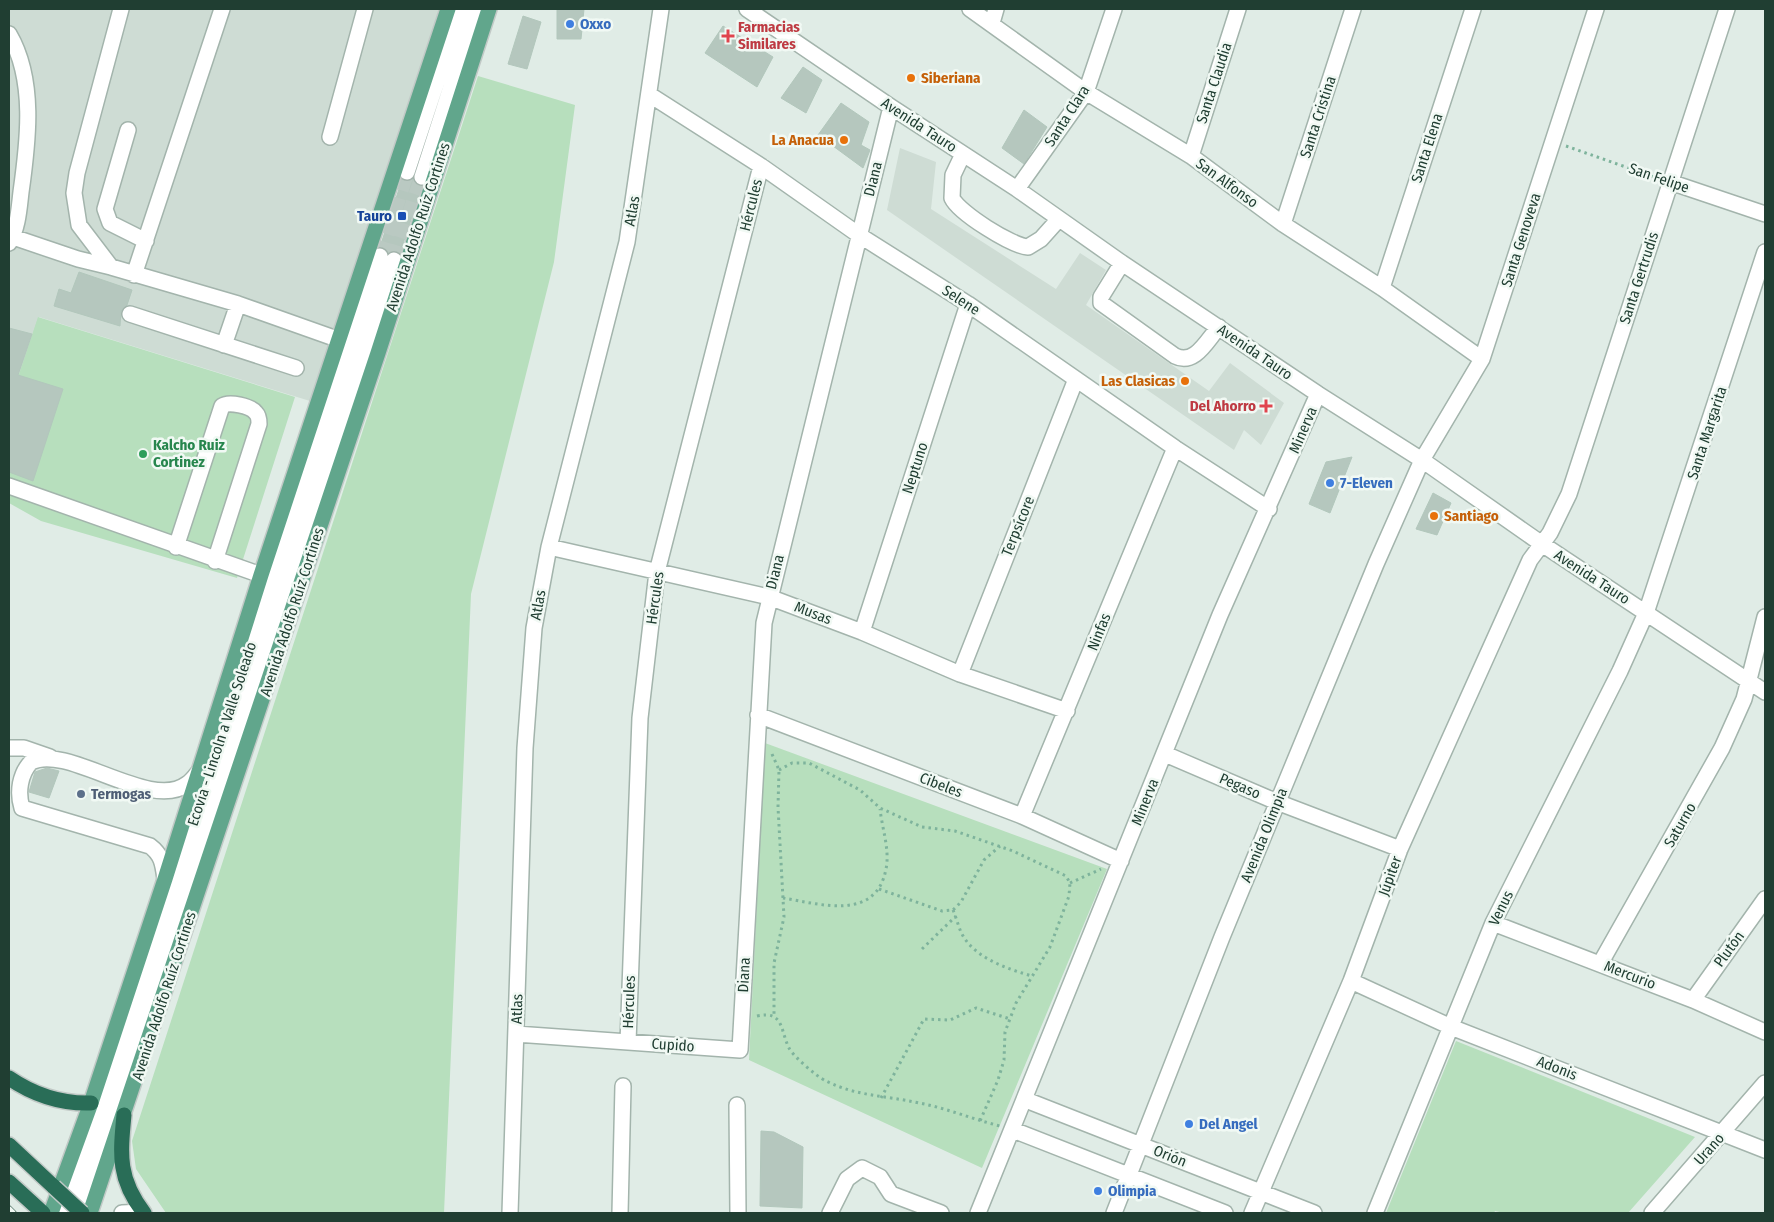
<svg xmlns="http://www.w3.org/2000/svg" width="1774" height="1222" font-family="'Fira Sans Condensed',sans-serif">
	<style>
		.built { fill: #cedcd4 }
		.green { fill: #b7dfbd }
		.building { fill: #b5c7be; stroke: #b2c7bc }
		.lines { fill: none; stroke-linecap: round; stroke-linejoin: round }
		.minor-tunnel { stroke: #bac9c2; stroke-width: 15; stroke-dasharray: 15 8; stroke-linecap: butt }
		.minor-casing { stroke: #a3b4ac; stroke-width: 18 }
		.major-casing { stroke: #c1c9c6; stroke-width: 18 }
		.highway-casing { stroke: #c1c9c6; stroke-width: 18 }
		.path { stroke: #7eb39c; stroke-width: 3; stroke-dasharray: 2.5 4; stroke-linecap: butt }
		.minor { stroke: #fff; stroke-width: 15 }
		.major { stroke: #61a68c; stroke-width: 15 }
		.highway { stroke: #296d57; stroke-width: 15 }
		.rail-casing { stroke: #5a7a6d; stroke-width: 5.5 }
		.rail { stroke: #f1f9f4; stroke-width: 4; stroke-dasharray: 11; stroke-linecap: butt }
		.highway-bridge-casing { stroke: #c1c9c6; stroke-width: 18; stroke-linecap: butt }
		.highway-bridge { stroke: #296d57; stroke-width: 15 }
		.shop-dot { fill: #3f7fe0; stroke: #f1f9f4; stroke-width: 2 }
		.health-dot { fill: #e0444e; stroke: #f1f9f4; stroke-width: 2 }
		.food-dot { fill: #e8710a; stroke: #f1f9f4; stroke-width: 2 }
		.transit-dot { fill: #1a4fb4; stroke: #f1f9f4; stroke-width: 2 }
		.leisure-dot { fill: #2e9e5b; stroke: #f1f9f4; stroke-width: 2 }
		.service-dot { fill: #5c6f8a; stroke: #f1f9f4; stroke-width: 2 }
		.labels { text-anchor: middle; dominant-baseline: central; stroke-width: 5; stroke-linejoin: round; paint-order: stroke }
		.shop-label { font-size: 15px; font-weight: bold; fill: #366cbe; stroke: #f1f9f4; text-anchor: start }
		.health-label { font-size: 15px; font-weight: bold; fill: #be3a42; stroke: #f1f9f4; text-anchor: start }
		.food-label { font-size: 15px; font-weight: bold; fill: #c56008; stroke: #f1f9f4; text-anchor: start }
		.street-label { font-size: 15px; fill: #203e32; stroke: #f1f9f4 }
		.transit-label { font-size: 15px; font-weight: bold; fill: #164399; stroke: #f1f9f4; text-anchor: end }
		.leisure-label { font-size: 15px; font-weight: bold; fill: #27864d; stroke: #f1f9f4; text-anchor: start }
		.service-label { font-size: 15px; font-weight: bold; fill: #4e5e75; stroke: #f1f9f4; text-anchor: start }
	</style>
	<rect width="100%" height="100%" fill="#e0ece6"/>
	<path class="built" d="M9 9H439L310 401 39 317 9 404Z
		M900 148 936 162 931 209 1056 289 1080 253 1106 270 1086 305 1209 391 1230 363 1284 403 1261 445 1244 430 1234 450 887 210Z"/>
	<path class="green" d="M478 76 575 105 554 262 471 594 444 1213H166L136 1169 132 1141Z
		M38 317 295 397 237 578 41 521 9 503V404Z
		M765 743 1107 869 982 1168 749 1060Z
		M1456 1041 1695 1137 1628 1213H1504L1495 1211 1494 1213H1386Z"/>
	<path class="building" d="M557 9H584L581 39H557Z
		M523 16 541 22 527 69 508 64Z
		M723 26 773 57 757 87 705 53Z
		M803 67 822 80 806 113 781 98Z
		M841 103 869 122 861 145 870 150 863 168 818 135Z
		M1024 110 1047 127 1024 164 1002 148Z
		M413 179 415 184 422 186 400 253 393 251 388 253 380 247 402 180 408 181Z
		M79 272 132 290 127 305 121 311 120 326 54 306 59 289 71 293Z
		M9 328 32 334 18 375 63 389 33 481 9 472Z
		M1352 457 1330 513 1309 504 1326 462Z
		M1433 493 1451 503 1437 535 1416 529Z
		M47 768 59 771 49 798 29 792 35 772Z
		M761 1131 774 1132 803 1147 802 1208 760 1206Z"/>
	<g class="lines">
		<path class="minor-tunnel" d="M380 256 407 172
			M394 260 422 177"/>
		<defs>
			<path id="minor" d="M121 9 77 173 74 193 79 225 111 267 238 304 351 344
				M747 9 891 107 1017 189 1122 263 1318 394 1422 460 1542 544 1765 692
				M970 9 1086 92 1191 156 1283 224 1382 288 1482 359
				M992 23 996 9
				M9 34C36 80 28 142 21 192 19 209 18 228 9 243
				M650 95 761 166 859 235 968 304 1175 448 1269 509
				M128 130 105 209 110 223 146 241
				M330 137 365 9
				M963 154 953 175 952 198C959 213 1012 246 1028 247L1041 239 1058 220
				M1191 156 1238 9
				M407 172 461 9
				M422 177 476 9
				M1670 182 1765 214
				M1017 189 1086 92 1114 9
				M1283 224 1353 9
				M13 237 78 259 111 267
				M1122 263 1101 297V303L1175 356C1195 366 1207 340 1219 327
				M134 275 222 9
				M1382 288 1473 9
				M130 314 296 368
				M224 345 238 304
				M9 486 261 575
				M176 547 222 406C229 401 251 406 256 413 259 416 259 420 259 424L215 561
				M549 547 769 597 862 632 960 674 1067 711
				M862 632 968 304
				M960 674 1076 379
				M758 715 1022 816 1121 861
				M9 748H24L50 757
				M1165 754 1277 802 1400 849
				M1022 816 1175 448
				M165 879C163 864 162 855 150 846L22 808C17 792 20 774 31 762 68 743 150 812 187 784 192 781 196 775 200 770
				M1493 923 1693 1000 1765 1032
				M1600 964 1722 748 1744 699 1765 617
				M1351 981 1451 1027 1765 1150
				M1693 1000 1765 899
				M516 1034 740 1050 764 623 891 107
				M628 1042 640 718 657 572 761 166
				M1026 1100 1314 1213
				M737 1105 738 1213
				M1013 1130 1225 1213
				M64 1213 380 256
				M77 1213 394 260
				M122 1213 143 1212
				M510 1213 525 748 534 628 549 547 627 242 661 9
				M620 1213 623 1086
				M830 1213 847 1179 862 1168 880 1177 891 1194 941 1213
				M978 1213 1220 615 1318 394
				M1114 1213 1222 937 1376 564 1422 460 1482 359 1596 9
				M1252 1213 1351 981 1400 849 1530 560 1550 533 1569 494 1727 9
				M1375 1213 1493 923 1620 671 1646 613 1765 252
				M1652 1213 1765 1083"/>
			<path id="major" d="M51 1213 91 1103 165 879 261 575 448 9
				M90 1213 378 353 489 9"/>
			<path id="highway" d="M9 1078C34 1095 60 1104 91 1103
				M124 1115C120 1156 118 1179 144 1213
				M9 1145 54 1187
				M9 1182 43 1213"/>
		</defs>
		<use href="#minor" class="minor-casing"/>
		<use href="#major" class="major-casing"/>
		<use href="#highway" class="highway-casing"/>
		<path class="path" d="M1566 146 1657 178
			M772 754 779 770 778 807 784 917 774 963V1015
			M779 770 792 763H809L860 790 880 808 922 827 955 831 1013 851 1066 876 1070 883 1069 896 1050 947 1016 1003 1005 1032 1004 1060 998 1080 980 1121
			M1070 883 1101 869
			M879 889 942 911 953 910 961 902 984 860 1000 846
			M783 898C820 904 876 922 886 869 890 850 882 828 880 809
			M953 910C956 917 958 925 961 932 973 958 1008 969 1032 976
			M922 949 956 916
			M757 1016C784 1010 780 1030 789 1048 793 1056 817 1077 826 1081 859 1097 884 1095 919 1103 946 1108 972 1119 1000 1126
			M881 1098 924 1019 950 1020 976 1008 1010 1019"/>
		<use href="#minor" class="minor"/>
		<use href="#major" class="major"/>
		<use href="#highway" class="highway"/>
		<defs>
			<path id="rail" d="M9 1208 14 1213"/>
		</defs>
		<use href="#rail" class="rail-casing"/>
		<use href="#rail" class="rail"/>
		<defs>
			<path id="highway-bridge" d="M54 1187 82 1213"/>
		</defs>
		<use href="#highway-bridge" class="highway-bridge-casing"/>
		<use href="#highway-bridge" class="highway-bridge"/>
	</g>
	<g class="shop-dot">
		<circle cx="570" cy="24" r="5"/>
		<circle cx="1330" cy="483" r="5"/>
		<circle cx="1189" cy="1124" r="5"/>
		<circle cx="1098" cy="1191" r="5"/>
	</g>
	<g class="health-dot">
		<path d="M725.5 28.5h5v5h5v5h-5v5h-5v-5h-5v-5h5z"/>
		<path d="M1263.5 398.5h5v5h5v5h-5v5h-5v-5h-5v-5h5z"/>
	</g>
	<g class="food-dot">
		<circle cx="911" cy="78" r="5"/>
		<circle cx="844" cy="140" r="5"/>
		<circle cx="1185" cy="381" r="5"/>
		<circle cx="1434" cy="516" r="5"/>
	</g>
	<rect class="transit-dot" x="397" y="211" width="10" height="10" rx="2.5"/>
	<circle class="leisure-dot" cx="143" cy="454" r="5"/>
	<circle class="service-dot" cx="81" cy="794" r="5"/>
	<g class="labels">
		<g class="shop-label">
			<text x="580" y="24">Oxxo</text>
			<text x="1340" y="483">7-Eleven</text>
			<text x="1199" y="1124">Del Angel</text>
			<text x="1108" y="1191">Olimpia</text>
		</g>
		<g class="health-label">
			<text x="738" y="27">Farmacias<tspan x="738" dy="17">Similares</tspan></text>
			<text x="1256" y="406" text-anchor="end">Del Ahorro</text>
		</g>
		<g class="food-label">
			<text x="921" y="78">Siberiana</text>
			<text x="834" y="140" text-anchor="end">La Anacua</text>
			<text x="1175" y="381" text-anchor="end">Las Clasicas</text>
			<text x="1444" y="516">Santiago</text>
		</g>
		<g class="street-label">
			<text transform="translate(1214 83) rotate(-72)">Santa Claudia</text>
			<text transform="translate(1067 116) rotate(-57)">Santa Clara</text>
			<text transform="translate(1318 117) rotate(-72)">Santa Cristina</text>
			<text transform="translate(919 125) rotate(33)">Avenida Tauro</text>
			<text transform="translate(1427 148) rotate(-72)">Santa Elena</text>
			<text transform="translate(1659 178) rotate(19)">San Felipe</text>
			<text transform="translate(873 179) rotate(-76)">Diana</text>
			<text transform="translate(1227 183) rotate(36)">San Alfonso</text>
			<text transform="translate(751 205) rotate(-76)">Hércules</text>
			<text transform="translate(632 211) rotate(-80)">Atlas</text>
			<text transform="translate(418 227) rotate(-72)">Avenida Adolfo Ruíz Cortines</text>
			<text transform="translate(1521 240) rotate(-72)">Santa Genoveva</text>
			<text transform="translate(1639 278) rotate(-72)">Santa Gertrudis</text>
			<text transform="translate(961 300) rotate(33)">Selene</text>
			<text transform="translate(1255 352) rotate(34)">Avenida Tauro</text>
			<text transform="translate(1303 430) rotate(-67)">Minerva</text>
			<text transform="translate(1707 433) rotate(-72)">Santa Margarita</text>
			<text transform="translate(915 468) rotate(-72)">Neptuno</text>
			<text transform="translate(1018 526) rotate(-68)">Terpsícore</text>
			<text transform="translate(775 572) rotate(-76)">Diana</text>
			<text transform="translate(1592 577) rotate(33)">Avenida Tauro</text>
			<text transform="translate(655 598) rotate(-82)">Hércules</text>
			<text transform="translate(538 605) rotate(-80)">Atlas</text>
			<text transform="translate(292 612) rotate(-72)">Avenida Adolfo Ruíz Cortines</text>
			<text transform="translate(813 613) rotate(21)">Musas</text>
			<text transform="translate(1099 632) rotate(-68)">Ninfas</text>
			<text transform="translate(222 734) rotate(-72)">Ecovía - Lincoln a Valle Soleado</text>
			<text transform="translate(941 785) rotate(21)">Cibeles</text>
			<text transform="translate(1240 786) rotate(23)">Pegaso</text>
			<text transform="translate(1145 802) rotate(-68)">Minerva</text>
			<text transform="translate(1680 825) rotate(-60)">Saturno</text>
			<text transform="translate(1264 835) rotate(-68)">Avenida Olimpia</text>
			<text transform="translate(1390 876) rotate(-70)">Júpiter</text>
			<text transform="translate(1501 908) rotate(-64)">Venus</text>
			<text transform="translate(1729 949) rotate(-54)">Plutón</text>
			<text transform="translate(744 975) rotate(-87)">Diana</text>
			<text transform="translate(1630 975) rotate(21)">Mercurio</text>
			<text transform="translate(164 996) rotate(-72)">Avenida Adolfo Ruíz Cortines</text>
			<text transform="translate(629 1002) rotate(-88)">Hércules</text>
			<text transform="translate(517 1009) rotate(-88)">Atlas</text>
			<text transform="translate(673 1045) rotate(4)">Cupido</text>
			<text transform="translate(1557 1068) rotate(21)">Adonis</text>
			<text transform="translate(1709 1149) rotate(-48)">Urano</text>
			<text transform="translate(1170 1156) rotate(22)">Orión</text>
		</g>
		<g class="transit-label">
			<text x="392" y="216">Tauro</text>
		</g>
		<g class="leisure-label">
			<text x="153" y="445">Kalcho Ruiz<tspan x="153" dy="17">Cortinez</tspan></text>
		</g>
		<g class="service-label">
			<text x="91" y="794">Termogas</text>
		</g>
	</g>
	<rect width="1774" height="1222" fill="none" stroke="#203e32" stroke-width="20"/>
</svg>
